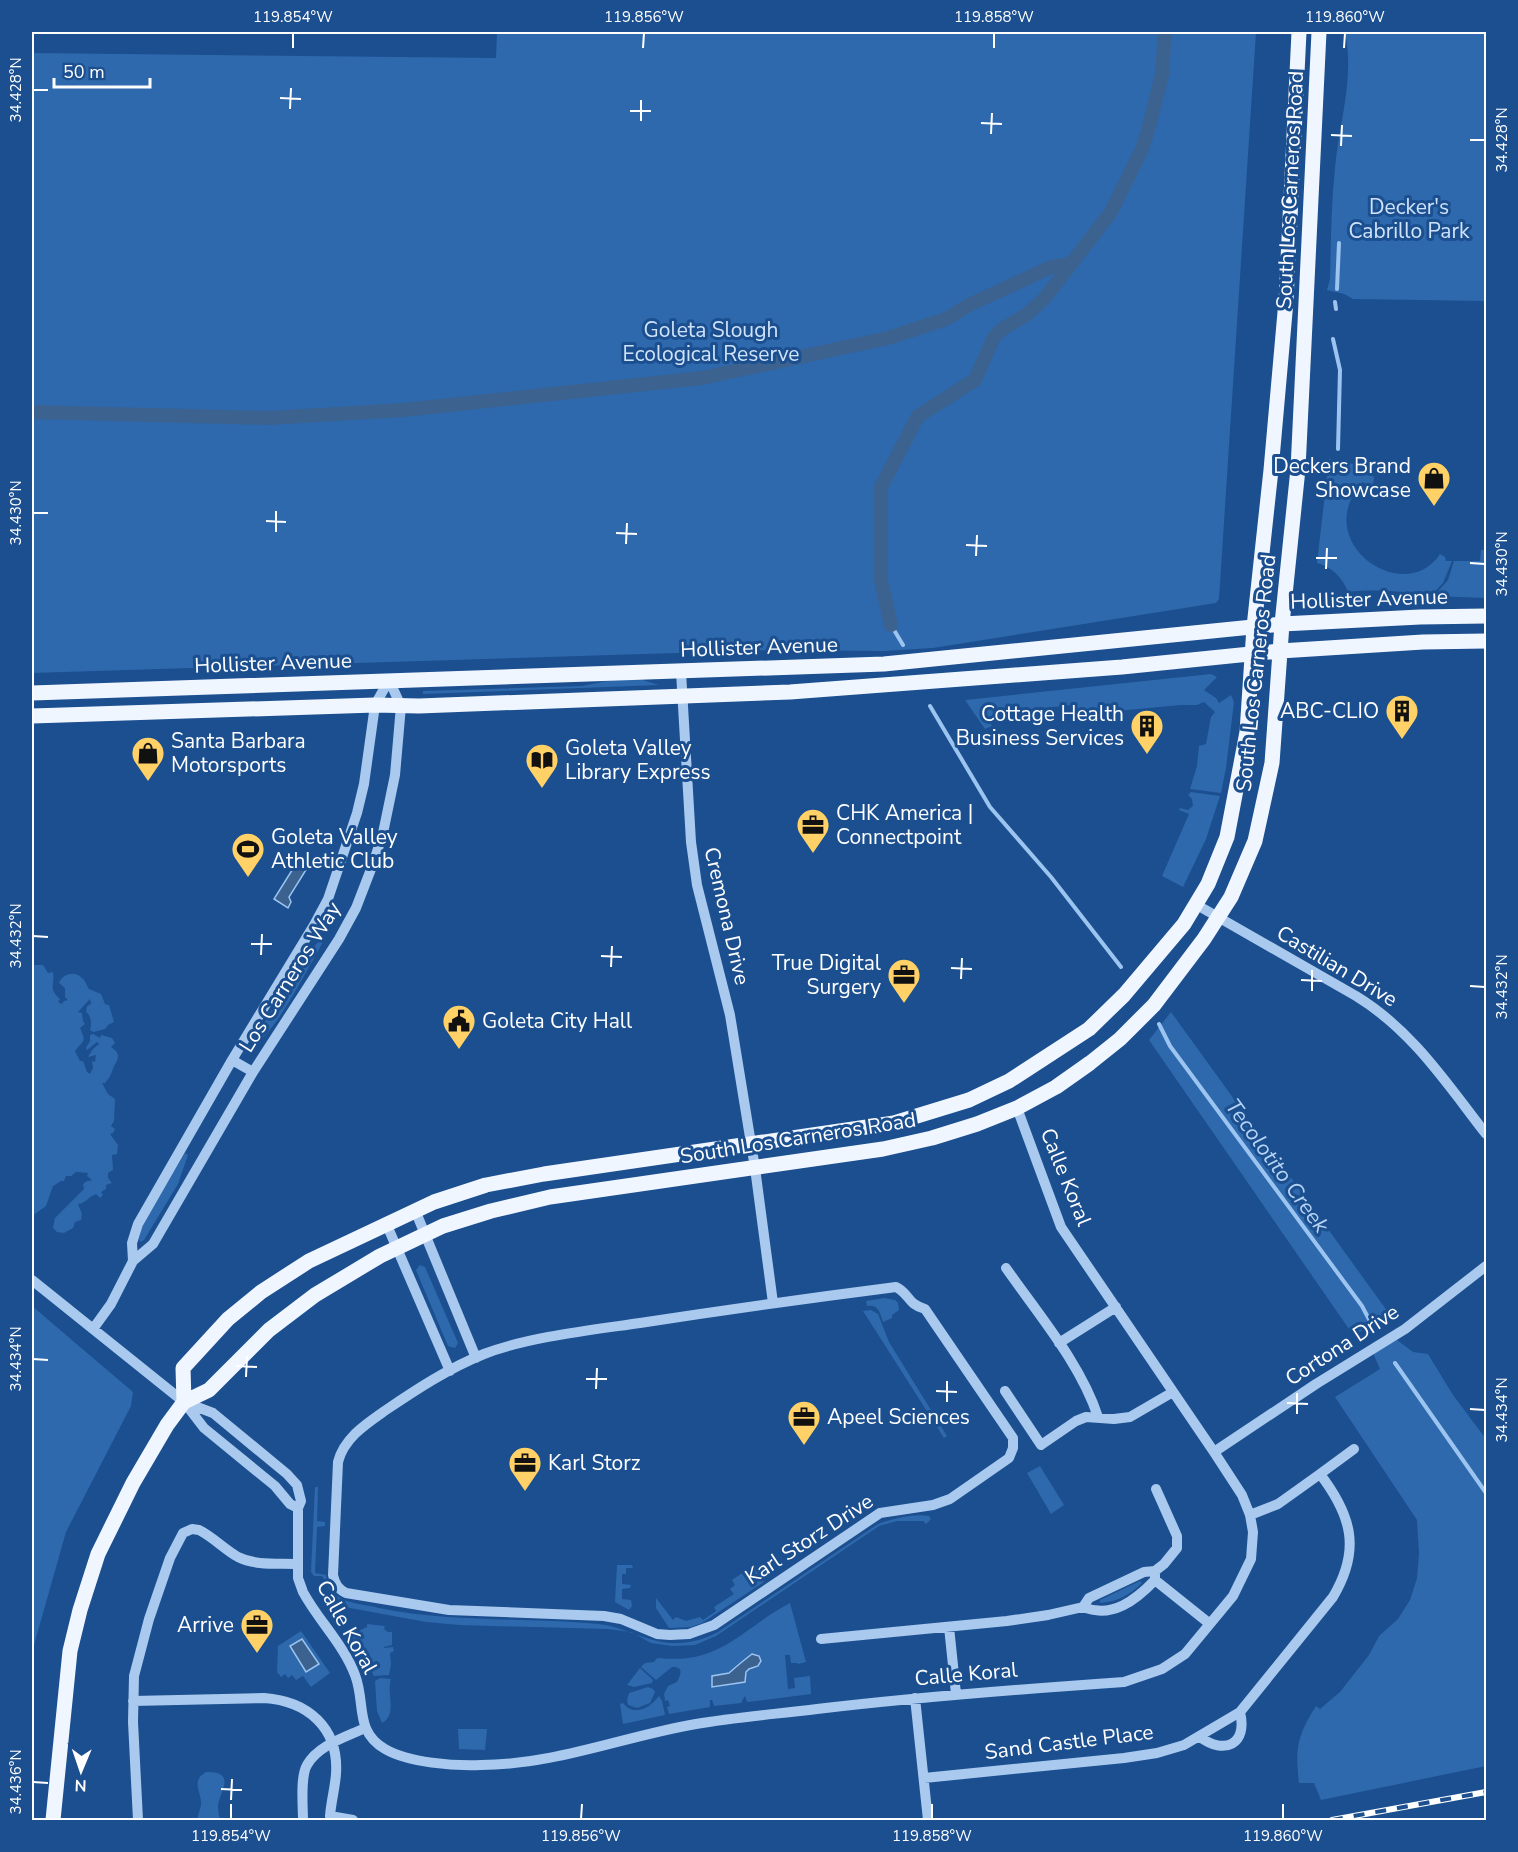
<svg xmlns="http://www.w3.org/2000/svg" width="1518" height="1852" font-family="'Nunito Sans',sans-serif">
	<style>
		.green { fill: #2e69ad }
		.water { fill: #3c6290; stroke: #9cc4f0; stroke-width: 1.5 }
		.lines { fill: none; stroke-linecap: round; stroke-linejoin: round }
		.stream { stroke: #9cc4f0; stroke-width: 4 }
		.canal { stroke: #3c6290; stroke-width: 14 }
		.minor { stroke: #a9c9ee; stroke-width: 10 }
		.major { stroke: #f0f6ff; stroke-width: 15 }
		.rail-casing { stroke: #fff; stroke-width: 6 }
		.rail { stroke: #1b4f8f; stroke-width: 4; stroke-dasharray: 11; stroke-linecap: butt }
		.ticks { fill: none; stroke: #fff; stroke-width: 2 }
		.labels { text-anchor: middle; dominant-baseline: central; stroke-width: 6; stroke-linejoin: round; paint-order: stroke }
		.street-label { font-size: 21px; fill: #fff; stroke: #1b4f8f }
		.park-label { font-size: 21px; fill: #cfe3fa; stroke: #1b4f8f }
		.poi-label { font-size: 21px; fill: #fff; stroke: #1b4f8f; text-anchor: start }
		.water-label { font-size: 22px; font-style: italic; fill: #b5d3f5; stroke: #1b4f8f }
		.neatline { fill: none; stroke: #fff; stroke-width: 2 }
		.ticks-label { font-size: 15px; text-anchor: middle; fill: #fff }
	</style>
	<rect width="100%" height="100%" fill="#1b4f8f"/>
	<path class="green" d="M497 32H1256L1219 599 1216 603 933 648 884 651 775 650 32 673V53L496 58Z
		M1345 32H1486V301L1353 299 1344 294 1327 290 1330 279C1331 242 1331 205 1335 168 1339 122 1355 78 1345 32Z
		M1329 459 1354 464 1367 463 1374 478 1373 485 1370 488 1363 482C1308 542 1405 608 1440 554L1445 557 1446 561H1452L1443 583 1431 596C1402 591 1376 589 1348 592 1343 578 1332 567 1317 563Z
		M1481 550H1486V598L1434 596 1448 580 1454 561H1480Z
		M1211 674 1217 677 1204 690 1216 698 1219 703 1231 695 1234 702 1226 768 1221 793 1190 789 1197 766 1199 746 1206 744 1211 717 1215 712 1204 702 1197 705H1181L1095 713 1091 717H1084L1083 712 1073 713 1072 705 997 713 988 719 992 726 985 729 965 700Z
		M639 679 659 685 423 694V691L582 686 612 680Z
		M1191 792 1220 796 1206 839 1183 887 1162 876 1189 814 1179 810 1180 808 1188 810 1193 806 1192 799 1188 795Z
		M320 940H323V942C309 966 275 1035 252 1046V1043L302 960Z
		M32 962 34 965H43L48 973 53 972C55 986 48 988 60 999L58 1002 62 1004 64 1001 68 1000 65 997V988L59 983C63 973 76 970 84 980 86 983 87 986 89 989L101 994 105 1004 109 1005 114 1022 108 1025 105 1029 93 1032 90 1030C92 1024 91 1015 86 1012L87 1006 91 1004 90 999 78 1012 82 1013 83 1021 85 1024 80 1028C87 1043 83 1040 75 1051L80 1061H83L87 1072 90 1074 93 1068 92 1061 95 1062 96 1055 88 1057 93 1049 99 1044 97 1042 87 1050 86 1048 90 1041V1035L93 1034 100 1038 101 1035 112 1038 115 1043 111 1047C123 1055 117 1059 113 1069 110 1077 111 1075 105 1083H102L108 1094 115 1099 114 1121 111 1126 115 1129 113 1133 110 1134 118 1145 117 1154 112 1155 113 1170 108 1173V1178L112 1183 106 1185V1189L101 1192 103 1195 100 1198 96 1194C88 1197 86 1203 78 1204L82 1214 81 1220 75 1222 73 1228 64 1233 57 1232 53 1228 55 1218 84 1189 83 1185 85 1182 92 1180 87 1176 88 1173 76 1172 71 1176H66L64 1181H61L53 1186 46 1206 32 1216Z
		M1171 1012 1388 1312V1314L1358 1333 1351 1332 1149 1040Z
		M185 1153 188 1155 178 1184 144 1240 140 1242 139 1239 143 1223Z
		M420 1265 425 1267 458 1343 455 1348 448 1346 416 1270Z
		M884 1298 895 1300 898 1303 899 1310 892 1315V1318L883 1322C880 1312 878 1304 867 1306L866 1301Z
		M32 1306 133 1392 131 1406 66 1532 34 1645 32 1670Z
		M871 1310 878 1314 889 1342 947 1436 944 1438 863 1311Z
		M1397 1340 1413 1352 1428 1354 1453 1395 1486 1439V1766L1321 1800 1314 1783H1299C1295 1749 1297 1736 1316 1706L1320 1709 1340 1692 1369 1655 1379 1636 1398 1619 1410 1600 1417 1578 1419 1554 1417 1520 1335 1397 1380 1369 1373 1353Z
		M1040 1466 1064 1505 1051 1514 1027 1473Z
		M315 1487H318L317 1521 325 1522V1526L317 1527 315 1573 326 1575C328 1585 333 1595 344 1600 354 1604 368 1605 379 1608 452 1623 526 1617 599 1624 624 1627 645 1641 669 1643 687 1644 703 1640 718 1632L878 1524C891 1519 915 1513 929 1516L931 1519 926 1524 923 1521H897L879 1526 716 1636 695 1645 672 1646 651 1643 631 1632 607 1629 459 1625 426 1622 339 1606 322 1576H314L311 1572Z
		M617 1565H632L633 1568H626V1574H622V1584L631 1585 630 1588 622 1589V1599L631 1600 632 1606 629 1610 615 1602Z
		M753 1566 764 1582 702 1623 691 1627 669 1628 656 1608V1598L673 1620 676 1617 686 1621 700 1617 703 1620 716 1611 714 1607 734 1594 730 1589 735 1585 732 1580Z
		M1140 1581 1142 1583C1130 1595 1116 1602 1100 1603V1600Z
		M790 1603 806 1662 798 1664 797 1663H791L790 1655H785L788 1689 795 1688 794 1678 810 1676 811 1694 747 1702 745 1696 741 1703 714 1706 712 1700H710V1707L669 1714 667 1707 670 1706 668 1700 665 1701 664 1694 668 1686 677 1682C680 1675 685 1667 672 1667L656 1680 641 1667 645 1663 654 1662 656 1659 659 1658C721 1665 742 1628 790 1603Z
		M367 1624 385 1626 384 1629 388 1632H392V1645L384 1647V1648L393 1647 394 1651 390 1653 391 1664 389 1675 374 1676 366 1659 349 1633 353 1630 355 1633 367 1627Z
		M301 1631 330 1673 311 1687 303 1676 296 1680 292 1675 288 1678 285 1674 281 1677 277 1672 278 1646Z
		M640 1668 653 1680 652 1683 634 1687 627 1685Z
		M380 1678 391 1679C386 1694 398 1714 382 1723L377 1711 375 1681Z
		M648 1687 653 1689 655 1692 650 1703 637 1708 628 1705 627 1700 629 1693Z
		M659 1696 662 1701 665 1715 623 1724 620 1704 623 1703C634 1717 650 1708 659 1696Z
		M458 1729H487L485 1750 459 1749Z
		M206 1772C238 1771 219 1793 218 1806 218 1811 219 1816 220 1820H197C198 1815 200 1810 201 1805 202 1792 190 1781 206 1772Z"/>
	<path class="water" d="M299 859 309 865 289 897 291 902 288 908 274 899Z
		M302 1639 319 1664 306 1672 290 1646Z
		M752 1654 759 1656 761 1661 758 1666 749 1669 746 1672 745 1682 712 1687V1676L729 1673C737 1666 744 1660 752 1654Z"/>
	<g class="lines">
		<path class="stream" d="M1337 289 1339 243
			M1335 302 1336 309
			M1333 339 1340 370 1338 449
			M891 625 903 645
			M930 706 990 807 1051 877 1121 967
			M1159 1024 1170 1046 1362 1306 1372 1325
			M1395 1363 1486 1493"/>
		<path class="canal" d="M32 412 269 418 403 410 702 378 888 338 946 319 969 305 1051 267 1071 264
			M891 625 881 581V487L918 416 975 380 994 337 1001 330 1026 315 1044 299 1111 212 1142 149 1148 130 1162 75 1165 32"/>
		<path class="minor" d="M681 672 691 842 697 885 730 1015 755 1168 773 1303
			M1197 905 1356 996C1412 1030 1447 1084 1486 1134
			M232 1060 253 1072
			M415 1210 476 1358
			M386 1223 450 1371
			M133 1261 132 1243 138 1224 232 1060 314 925 328 899 357 813 364 784 375 705 389 680
			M1006 1268C1038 1314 1081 1364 1098 1417
			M32 1280 184 1402 204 1428 275 1486 290 1504 298 1508
			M896 1287C910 1294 907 1304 925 1309L1013 1438V1448L1009 1458 950 1499 933 1505 880 1513 714 1625 689 1634 670 1635 657 1634 621 1619 604 1616 449 1610 346 1593C338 1589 335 1584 333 1575L338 1462C344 1438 366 1424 386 1410 417 1389 449 1368 484 1354 528 1337 592 1330 640 1323 725 1310 810 1298 896 1287Z
			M93 1329 111 1304 133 1261 153 1244 253 1072 339 939 356 908 373 864 383 833 395 775 401 706 389 680
			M1059 1343 1116 1307
			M1005 1391 1041 1445 1076 1421 1086 1417 1114 1419 1130 1417 1173 1392
			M184 1402 213 1413 287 1474 297 1485 301 1501 298 1508V1578L303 1592C318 1620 344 1645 355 1675 366 1703 354 1731 385 1749 409 1763 454 1766 481 1765 555 1765 625 1736 696 1724 736 1717 777 1714 817 1709 919 1697 1021 1689 1124 1682L1162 1669 1185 1654 1233 1596 1251 1559 1253 1532 1250 1515 1242 1495 1214 1452 1061 1227 1017 1108
			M1214 1452 1316 1384 1405 1329 1486 1266
			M1320 1474 1354 1449
			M1155 1571V1580C1136 1600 1112 1619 1083 1607L1089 1598 1144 1572 1155 1571 1164 1564 1177 1548V1536L1156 1489
			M1155 1580 1210 1624
			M949 1627 956 1694
			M821 1639 1007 1621 1048 1615 1083 1607
			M915 1698 928 1820
			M133 1701 264 1698C308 1701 339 1728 336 1774 335 1788 331 1802 330 1816L353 1820
			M1200 1737C1224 1755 1248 1745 1240 1712
			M924 1778 1124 1758 1157 1753 1184 1745 1240 1712 1333 1597C1361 1550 1352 1516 1320 1474L1278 1504 1250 1515
			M138 1820 133 1722 134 1676 149 1619 170 1558 183 1533 192 1529 199 1530C213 1537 224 1549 238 1557 256 1566 279 1563 298 1564
			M303 1820C303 1806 300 1777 307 1765 318 1745 346 1737 365 1728"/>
		<path class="major" d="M32 693 884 664 1282 624 1420 617 1486 616
			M32 716 375 705 419 706 790 692 1122 667 1280 651 1423 642 1486 641
			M184 1402 183 1368 228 1319 261 1292 309 1261 434 1202 486 1185 544 1174 894 1123 969 1100 1009 1081 1089 1029 1124 995 1184 924 1208 884 1227 837 1247 732 1254 627 1271 470 1286 301 1299 32
			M53 1820 70 1651 80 1610 98 1554 133 1483 167 1425 184 1402 209 1390 269 1330 315 1295 380 1256 443 1226 491 1211 550 1197 883 1149 932 1138 977 1124 1017 1108 1056 1087 1090 1063 1120 1039 1154 1005 1204 939 1231 897 1255 841 1272 763 1282 624 1298 469 1319 32"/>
		<defs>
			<path id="rail" d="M1332 1820 1486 1792"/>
		</defs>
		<use href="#rail" class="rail-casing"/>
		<use href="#rail" class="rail"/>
	</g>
	<path class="ticks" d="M293 48V33M643 48 644 33M994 48V33M1344 48 1345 33M33 90H48M280 98 301 99M290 109 291 88M630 111H651M641 121V100M981 123 1002 124M991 134 992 113M1331 135 1352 136M1470 140H1485M1341 146 1342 125M33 513H48M266 521 286 522M276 532V511M616 533 637 534M626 544 627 523M966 545 987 546M976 556 977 535M1316 558H1337M1470 563 1485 564M1326 569 1327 548M33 936 48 937M251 944H272M261 955 262 934M601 956 622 957M611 967 612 946M951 968 972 969M961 979 962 958M1301 980 1322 981M1470 986 1485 987M1312 991V970M33 1359 48 1360M236 1366 257 1367M246 1377 247 1356M586 1379H607M596 1389 597 1368M936 1391 957 1392M947 1402V1381M1287 1403 1308 1404M1470 1409 1485 1410M1297 1414V1393M33 1782 48 1783M221 1789 242 1790M231 1800 232 1779M231 1819V1804M581 1819 582 1804M932 1819V1804M1283 1819V1804"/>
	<defs>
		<symbol id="shop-pin" viewBox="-11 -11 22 30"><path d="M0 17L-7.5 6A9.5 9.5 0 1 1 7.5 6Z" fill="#ffd166" stroke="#1b4f8f"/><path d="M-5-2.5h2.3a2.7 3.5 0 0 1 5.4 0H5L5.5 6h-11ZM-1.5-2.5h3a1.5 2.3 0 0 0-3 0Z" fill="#111"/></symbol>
		<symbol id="building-pin" viewBox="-11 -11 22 30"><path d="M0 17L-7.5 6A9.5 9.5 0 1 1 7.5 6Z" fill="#ffd166" stroke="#1b4f8f"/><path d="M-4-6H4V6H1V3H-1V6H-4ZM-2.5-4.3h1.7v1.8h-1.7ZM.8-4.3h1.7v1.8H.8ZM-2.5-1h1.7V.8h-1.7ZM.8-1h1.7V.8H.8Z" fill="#111"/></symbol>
		<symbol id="library-pin" viewBox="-11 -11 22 30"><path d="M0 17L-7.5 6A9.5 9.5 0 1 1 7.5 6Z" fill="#ffd166" stroke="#1b4f8f"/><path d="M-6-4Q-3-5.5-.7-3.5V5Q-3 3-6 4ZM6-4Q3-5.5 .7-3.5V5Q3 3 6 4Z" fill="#111"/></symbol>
		<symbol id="office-pin" viewBox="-11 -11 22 30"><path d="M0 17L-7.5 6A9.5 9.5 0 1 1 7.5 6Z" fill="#ffd166" stroke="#1b4f8f"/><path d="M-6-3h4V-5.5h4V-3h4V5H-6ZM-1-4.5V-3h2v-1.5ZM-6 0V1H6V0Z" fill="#111"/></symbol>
		<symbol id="stadium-pin" viewBox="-11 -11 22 30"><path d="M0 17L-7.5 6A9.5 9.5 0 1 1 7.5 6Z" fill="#ffd166" stroke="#1b4f8f"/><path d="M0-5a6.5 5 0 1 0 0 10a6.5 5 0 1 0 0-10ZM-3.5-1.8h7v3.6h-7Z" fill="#111"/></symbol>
		<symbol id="civic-pin" viewBox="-11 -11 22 30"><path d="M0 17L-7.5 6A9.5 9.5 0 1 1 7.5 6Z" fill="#ffd166" stroke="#1b4f8f"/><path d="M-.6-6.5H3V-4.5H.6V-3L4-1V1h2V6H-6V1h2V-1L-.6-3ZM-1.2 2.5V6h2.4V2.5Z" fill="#111"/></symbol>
	</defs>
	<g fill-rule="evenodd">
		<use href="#shop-pin" x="1415" y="459" width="38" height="52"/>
		<use href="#building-pin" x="1383" y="692" width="38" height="52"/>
		<use href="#building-pin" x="1128" y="707" width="38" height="52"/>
		<use href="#shop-pin" x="129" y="734" width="38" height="52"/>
		<use href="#library-pin" x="523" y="741" width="38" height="52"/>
		<use href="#office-pin" x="794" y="806" width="38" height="52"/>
		<use href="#stadium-pin" x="229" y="830" width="38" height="52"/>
		<use href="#office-pin" x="885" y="956" width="38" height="52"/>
		<use href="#civic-pin" x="440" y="1002" width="38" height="52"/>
		<use href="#office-pin" x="785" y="1398" width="38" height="52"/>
		<use href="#office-pin" x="506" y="1444" width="38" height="52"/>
		<use href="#office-pin" x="238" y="1606" width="38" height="52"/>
	</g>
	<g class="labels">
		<g class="street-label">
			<text transform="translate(1290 190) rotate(-87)">South Los Carneros Road</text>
			<text transform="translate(1369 599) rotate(-2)">Hollister Avenue</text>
			<text transform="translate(759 647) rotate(-2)">Hollister Avenue</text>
			<text transform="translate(273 663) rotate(-2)">Hollister Avenue</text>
			<text transform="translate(1256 673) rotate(-84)">South Los Carneros Road</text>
			<text transform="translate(727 916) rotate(77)">Cremona Drive</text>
			<text transform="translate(1337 966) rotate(31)">Castilian Drive</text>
			<text transform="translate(290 977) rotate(-58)">Los Carneros Way</text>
			<text transform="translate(798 1138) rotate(-9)">South Los Carneros Road</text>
			<text transform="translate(1066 1177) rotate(68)">Calle Koral</text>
			<text transform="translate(1342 1345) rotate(-33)">Cortona Drive</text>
			<text transform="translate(809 1539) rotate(-33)">Karl Storz Drive</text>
			<text transform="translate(347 1627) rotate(61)">Calle Koral</text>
			<text transform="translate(966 1674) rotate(-5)">Calle Koral</text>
			<text transform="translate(1069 1742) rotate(-7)">Sand Castle Place</text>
		</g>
		<g class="park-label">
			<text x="1409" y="207">Decker's<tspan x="1409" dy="24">Cabrillo Park</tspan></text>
			<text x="711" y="330">Goleta Slough<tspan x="711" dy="24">Ecological Reserve</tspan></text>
		</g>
		<g class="poi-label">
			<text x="1411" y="466" text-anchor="end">Deckers Brand<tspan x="1411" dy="24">Showcase</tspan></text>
			<text x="1379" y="711" text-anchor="end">ABC-CLIO</text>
			<text x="1124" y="714" text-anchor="end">Cottage Health<tspan x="1124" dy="24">Business Services</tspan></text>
			<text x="171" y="741">Santa Barbara<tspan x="171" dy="24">Motorsports</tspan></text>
			<text x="565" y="748">Goleta Valley<tspan x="565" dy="24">Library Express</tspan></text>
			<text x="836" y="813">CHK America |<tspan x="836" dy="24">Connectpoint</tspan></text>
			<text x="271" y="837">Goleta Valley<tspan x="271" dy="24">Athletic Club</tspan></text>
			<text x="881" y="963" text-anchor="end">True Digital<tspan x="881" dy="24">Surgery</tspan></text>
			<text x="482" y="1021">Goleta City Hall</text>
			<text x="827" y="1417">Apeel Sciences</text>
			<text x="548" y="1463">Karl Storz</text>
			<text x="234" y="1625" text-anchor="end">Arrive</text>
		</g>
		<g class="water-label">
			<text transform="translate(1277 1166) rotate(54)">Tecolotito Creek</text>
		</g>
	</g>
	<rect width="1518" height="1852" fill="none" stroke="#1b4f8f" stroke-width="66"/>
	<g transform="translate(81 1771) rotate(182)" stroke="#1b4f8f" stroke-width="4.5" paint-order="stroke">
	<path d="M0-4.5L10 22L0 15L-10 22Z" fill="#ffffff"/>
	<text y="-9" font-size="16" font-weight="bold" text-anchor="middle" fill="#ffffff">N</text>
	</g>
	<path d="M54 78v9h96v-9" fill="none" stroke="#ffffff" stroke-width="3"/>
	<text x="63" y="78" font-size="18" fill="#ffffff" stroke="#1b4f8f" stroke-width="4.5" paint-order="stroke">50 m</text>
	<rect x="33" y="33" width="1452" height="1786" class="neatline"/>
	<g class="ticks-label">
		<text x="293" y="22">119.854°W</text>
		<text x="644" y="22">119.856°W</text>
		<text x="994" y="22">119.858°W</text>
		<text x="1345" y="22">119.860°W</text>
		<text transform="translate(16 90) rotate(-90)" y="5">34.428°N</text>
		<text transform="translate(1502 140) rotate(-90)" y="5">34.428°N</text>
		<text transform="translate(16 513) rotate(-90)" y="5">34.430°N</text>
		<text transform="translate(1502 564) rotate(-90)" y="5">34.430°N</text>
		<text transform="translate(16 936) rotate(-90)" y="5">34.432°N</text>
		<text transform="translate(1502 987) rotate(-90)" y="5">34.432°N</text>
		<text transform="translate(16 1359) rotate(-90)" y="5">34.434°N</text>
		<text transform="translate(1502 1410) rotate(-90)" y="5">34.434°N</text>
		<text transform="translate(16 1782) rotate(-90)" y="5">34.436°N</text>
		<text x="231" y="1841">119.854°W</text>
		<text x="581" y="1841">119.856°W</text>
		<text x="932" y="1841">119.858°W</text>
		<text x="1283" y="1841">119.860°W</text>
	</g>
</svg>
